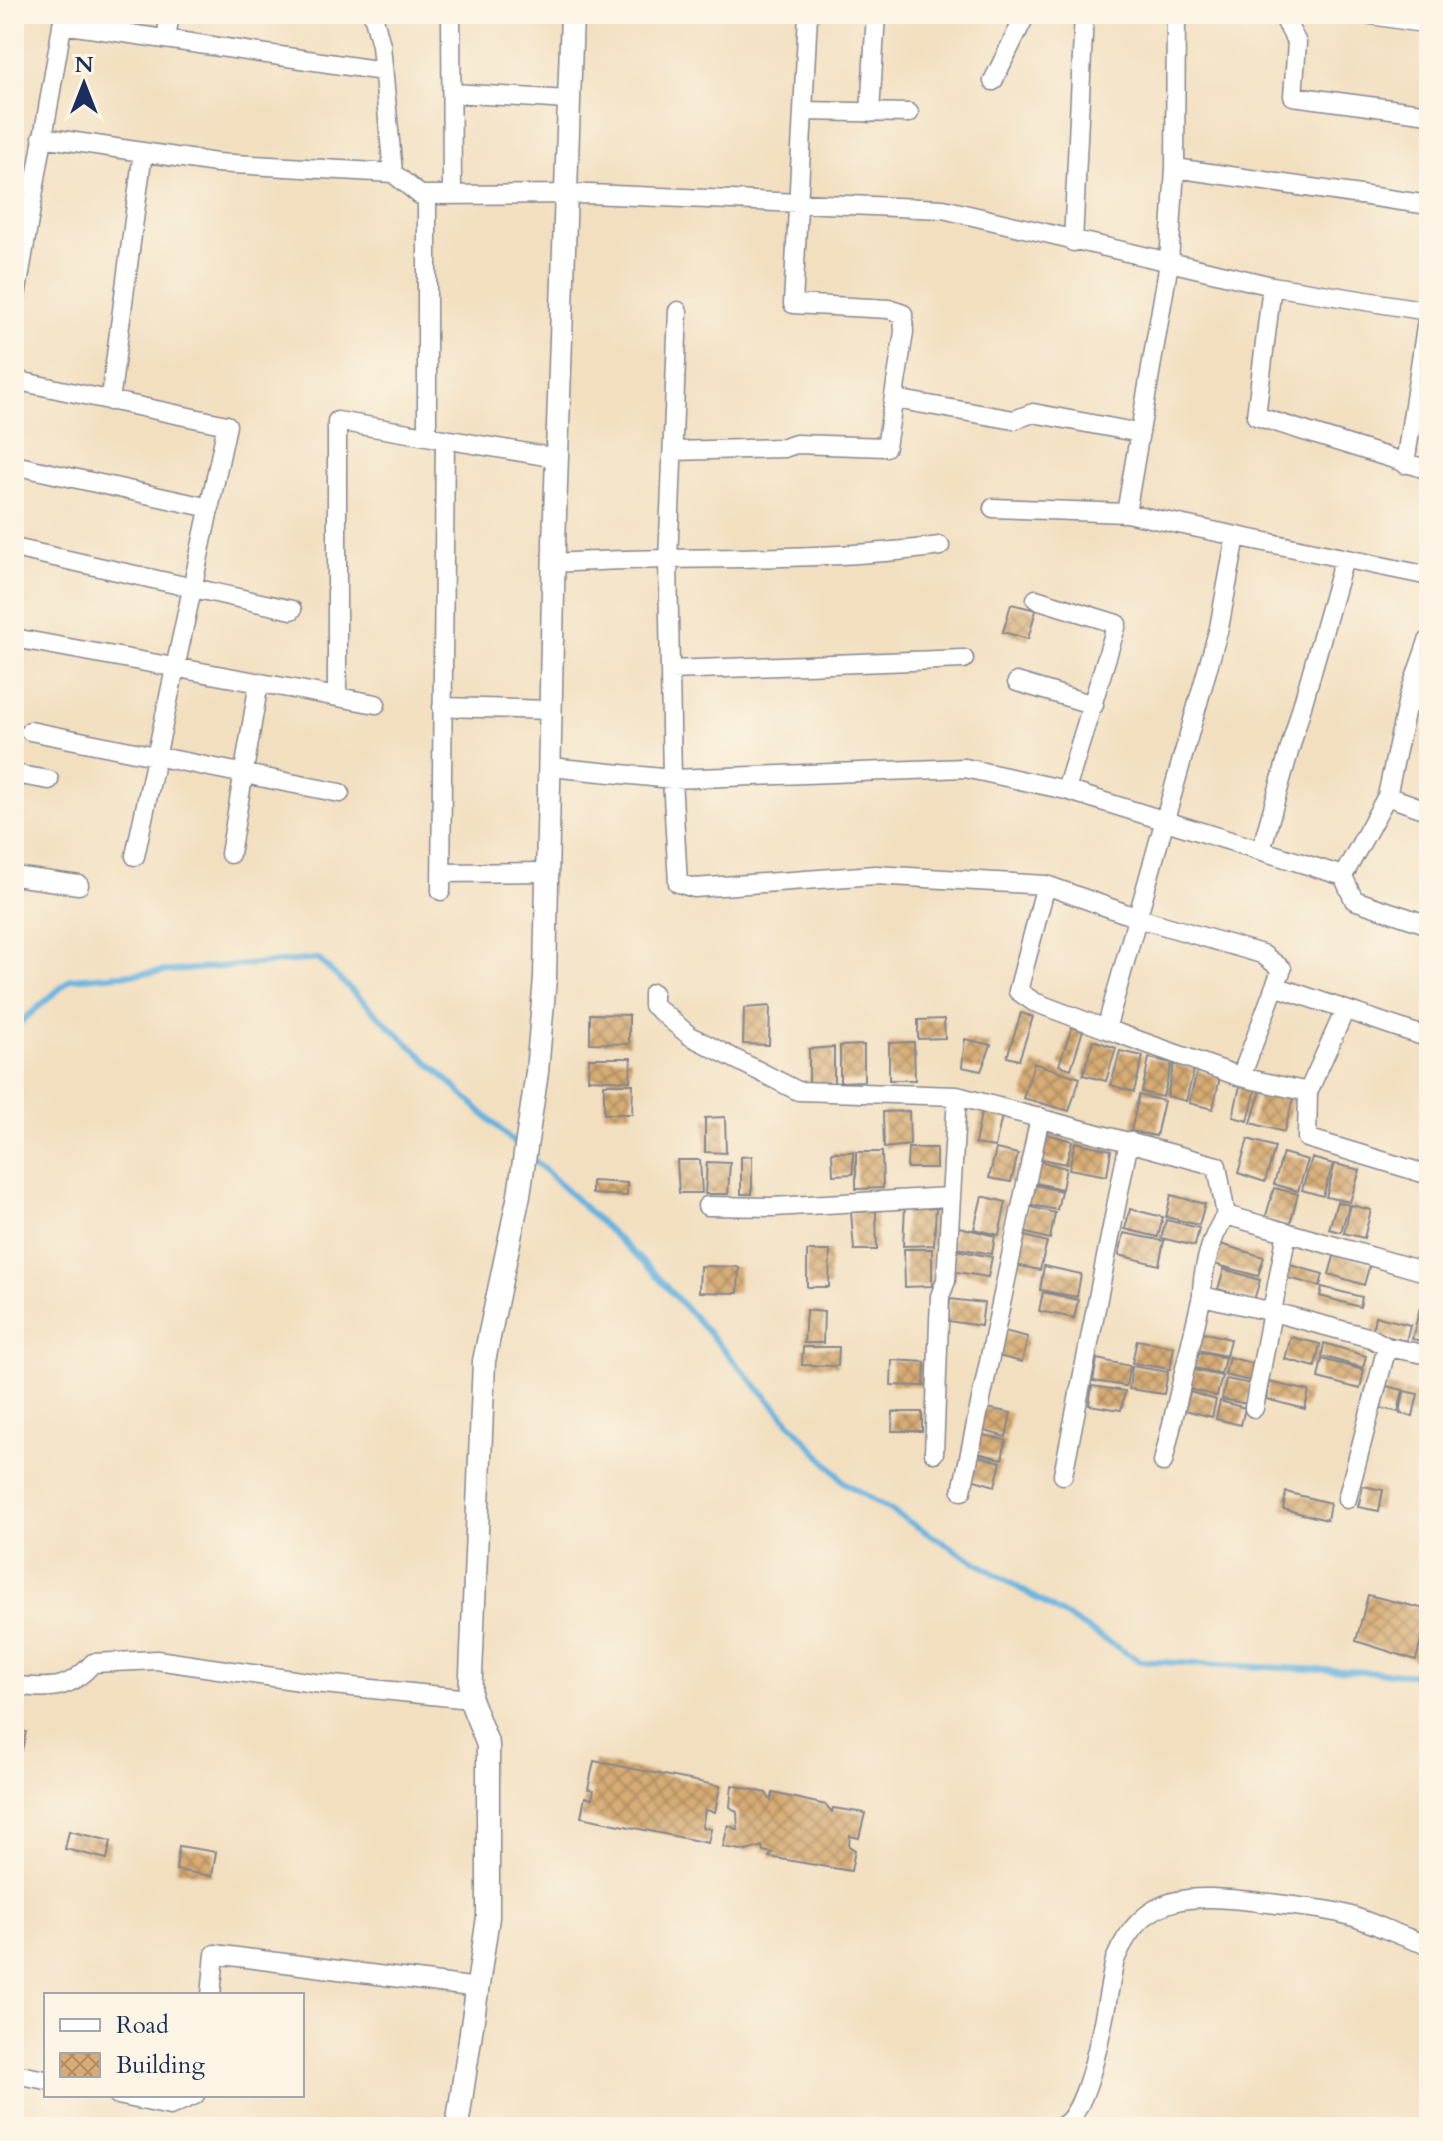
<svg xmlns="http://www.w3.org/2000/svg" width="1443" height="2141" font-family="Cardo,serif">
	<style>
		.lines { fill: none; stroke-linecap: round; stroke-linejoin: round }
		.stream { stroke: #66b2df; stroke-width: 6 }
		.building { fill: url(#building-cross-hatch) }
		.minor-casing { stroke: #86878f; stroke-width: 21 }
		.tertiary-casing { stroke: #86878f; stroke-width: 25 }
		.minor { stroke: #fff; stroke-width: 18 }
		.tertiary { stroke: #fff; stroke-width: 22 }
	</style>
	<defs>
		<pattern id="building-cross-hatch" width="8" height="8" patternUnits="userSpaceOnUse" patternTransform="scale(2)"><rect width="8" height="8" fill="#d7ac74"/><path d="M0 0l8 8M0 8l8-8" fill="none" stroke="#ae8c62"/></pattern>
	</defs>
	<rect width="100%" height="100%" fill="#fcf5e5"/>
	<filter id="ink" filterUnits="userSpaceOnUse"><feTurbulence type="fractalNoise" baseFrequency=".0125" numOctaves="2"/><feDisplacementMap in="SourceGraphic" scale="16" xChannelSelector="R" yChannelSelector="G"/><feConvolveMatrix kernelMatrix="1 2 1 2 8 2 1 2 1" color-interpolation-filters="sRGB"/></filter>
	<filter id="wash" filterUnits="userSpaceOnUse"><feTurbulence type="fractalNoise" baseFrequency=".006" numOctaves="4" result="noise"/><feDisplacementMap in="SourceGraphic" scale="32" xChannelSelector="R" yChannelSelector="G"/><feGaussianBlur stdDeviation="1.8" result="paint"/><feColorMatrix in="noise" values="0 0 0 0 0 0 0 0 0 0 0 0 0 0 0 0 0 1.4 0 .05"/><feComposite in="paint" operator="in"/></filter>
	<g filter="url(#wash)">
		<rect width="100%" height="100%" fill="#f2dfc0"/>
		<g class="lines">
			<path class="stream" d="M14 1028 71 979 318 959 520 1148
				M532 1158 653 1272 845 1483 1140 1661 1429 1675"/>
		</g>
		<g id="blocks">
			<path class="building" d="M1011 604 1036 610 1028 639 1003 632Z
				M770 1006 769 1045 743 1044 744 1008Z
				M1021 1013 1033 1017 1019 1060 1007 1057Z
				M590 1014 629 1015V1044L590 1043Z
				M944 1019 945 1038 918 1039V1020Z
				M1072 1027 1083 1030 1071 1069 1059 1065Z
				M965 1039 991 1045 981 1071 962 1067Z
				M1093 1040 1116 1048 1106 1081 1083 1075Z
				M914 1042 915 1080H889V1043Z
				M864 1045V1081L840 1082V1046Z
				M834 1047V1084H809V1049Z
				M1120 1051 1143 1056 1134 1092 1111 1085Z
				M589 1058H631L630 1081 588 1079Z
				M1149 1058 1172 1063 1163 1097 1142 1092Z
				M1034 1063 1080 1078 1069 1111 1023 1098Z
				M1174 1064 1194 1069 1186 1101 1167 1096Z
				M1197 1071 1220 1077 1213 1109 1189 1103Z
				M1241 1081 1257 1084 1248 1121 1233 1117Z
				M604 1084H633L632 1114H604Z
				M1262 1087 1294 1096 1284 1132 1251 1123Z
				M1139 1095 1164 1101 1156 1136 1131 1131Z
				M909 1111 910 1145 884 1148 883 1112Z
				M981 1113 1002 1116 995 1147 975 1144Z
				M725 1117 726 1153 705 1152V1118Z
				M1043 1133 1072 1141 1066 1164 1036 1158Z
				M1248 1139 1275 1147 1265 1182 1238 1173Z
				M1075 1142 1111 1150 1107 1176 1069 1169Z
				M908 1148H936V1168H907Z
				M996 1149 1018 1154 1011 1182 989 1178Z
				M832 1152H853V1174L833 1175Z
				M856 1152H882L883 1188 856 1189Z
				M1283 1153 1308 1160 1298 1191 1274 1184Z
				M752 1156V1194H741V1157Z
				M1312 1158 1333 1164 1323 1196 1302 1190Z
				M677 1160H700L702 1193H679Z
				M1035 1160 1066 1168 1062 1189 1031 1182Z
				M707 1162 730 1163 728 1194H705Z
				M1335 1164 1360 1170 1350 1202 1326 1197Z
				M592 1181 627 1183V1196L592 1194Z
				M1031 1184 1061 1191 1057 1210 1027 1204Z
				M1274 1188 1298 1194 1290 1224 1265 1219Z
				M1171 1195 1205 1204 1199 1225 1166 1217Z
				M982 1196 1006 1202 999 1235 974 1229Z
				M1337 1202 1349 1205 1341 1232 1329 1229Z
				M1351 1205 1371 1210 1364 1238 1344 1233Z
				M905 1206 936 1207 934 1245 903 1246Z
				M1028 1206 1055 1213 1050 1239 1022 1232Z
				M1130 1209 1163 1217 1158 1237 1125 1229Z
				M876 1211 877 1250H854L851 1212Z
				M1166 1220 1199 1228 1195 1246 1161 1238Z
				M955 1226 995 1236 992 1254 951 1247Z
				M1124 1233 1164 1241 1159 1265 1119 1255Z
				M1021 1235 1047 1242 1040 1270 1015 1265Z
				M1220 1244 1264 1257 1258 1276 1214 1264Z
				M904 1249H932V1286L905 1287Z
				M951 1249 992 1257 988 1277 950 1271Z
				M807 1251H830L829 1287H807Z
				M1335 1253 1370 1264 1364 1285 1329 1274Z
				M1286 1264 1323 1274 1320 1286 1284 1277Z
				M700 1266 739 1267 738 1293 699 1292Z
				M1044 1266 1081 1274 1077 1297 1040 1290Z
				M1224 1269 1260 1280 1254 1300 1218 1289Z
				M1322 1287 1362 1297 1360 1307 1320 1296Z
				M1043 1292 1078 1300 1074 1318 1039 1311Z
				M950 1299 984 1303 981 1326 948 1321Z
				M1420 1308 1429 1310 1427 1342 1412 1339Z
				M806 1310 824 1312 823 1343H804Z
				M1375 1316 1410 1325 1406 1341 1372 1333Z
				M1000 1330 1028 1337 1022 1362 994 1355Z
				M1203 1332 1230 1339 1226 1356 1198 1350Z
				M1291 1337 1320 1344 1315 1367 1285 1359Z
				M1137 1340 1174 1347 1170 1369 1132 1363Z
				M1324 1343 1366 1356 1363 1368 1322 1356Z
				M803 1347H839L838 1366 802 1365Z
				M1199 1352 1225 1358 1221 1374 1195 1368Z
				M1229 1357 1258 1365 1254 1382 1225 1375Z
				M1097 1359 1130 1366 1126 1386 1093 1381Z
				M1322 1359 1364 1370 1360 1389 1318 1378Z
				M892 1360 925 1362 924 1386 891 1385Z
				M1132 1366 1168 1372 1164 1394 1129 1389Z
				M1194 1370 1222 1376 1217 1396 1189 1389Z
				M1226 1379 1251 1384 1247 1404 1222 1399Z
				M1269 1382 1309 1391 1305 1409 1266 1399Z
				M1092 1386 1125 1391 1121 1410 1089 1405Z
				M1386 1386 1403 1390 1398 1412 1381 1408Z
				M1404 1391 1418 1394 1413 1416 1400 1414Z
				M1190 1392 1216 1400 1212 1417 1185 1410Z
				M1220 1401 1245 1408 1241 1425 1216 1419Z
				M983 1407 1011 1413 1006 1437 978 1429Z
				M893 1412H922V1431H892Z
				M979 1434 1006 1440 1002 1459 974 1452Z
				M975 1455 1001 1462 995 1486 968 1478Z
				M1363 1486 1383 1490 1379 1511 1358 1507Z
				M1286 1492 1330 1503 1327 1520 1283 1509Z
				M1368 1595 1429 1610 1416 1660 1356 1641Z
				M14 1729 26 1732 22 1750 14 1748Z
				M594 1761 720 1786 715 1812 705 1810 702 1827 711 1829 708 1843 581 1817 585 1797 592 1799 594 1790 588 1789Z
				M732 1785 766 1793 771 1801 773 1793 826 1805 832 1812 833 1808 865 1813 859 1838 850 1836 849 1846 855 1850 851 1871 769 1857 772 1853 763 1851 762 1846 747 1851 723 1847 728 1825 738 1830 737 1812 730 1807Z
				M69 1831 111 1841 107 1859 65 1849Z
				M179 1846 216 1852 212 1876 176 1870Z"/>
		</g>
	</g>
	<g filter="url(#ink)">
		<use href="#blocks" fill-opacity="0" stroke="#86878f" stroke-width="2"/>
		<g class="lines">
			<defs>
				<path id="minor" d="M373 14 381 45 393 173
					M451 14 452 195
					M1282 14 1297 43 1293 96 1429 114
					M1365 14 1429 24
					M62 24 383 71
					M166 39 170 14
					M993 81 1026 14
					M452 93 568 100
					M803 111 909 113
					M870 113 876 14
					M42 137 216 163 393 173 420 195 589 194 943 209 1272 286 1428 311
					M1175 168 1176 14
					M14 180 34 187
					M1429 205 1175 168 1169 263 1126 513 1429 576
					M1073 242 1084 14
					M1272 286 1256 416 1429 470
					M14 308 64 14
					M678 311 668 562 672 779 678 883 694 888 875 875 1046 885 1138 918 1262 954 1282 969 1275 986
					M14 380 227 425 135 856
					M895 399 1014 420 1033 413 1140 433
					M110 401 143 152
					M427 436V195
					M673 451 784 448 796 444 886 447 904 332 903 314 889 309 793 304 808 14
					M1405 464 1429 307
					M14 465 210 508
					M993 508 1126 513
					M1236 536 1219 628 1106 1029 1241 1077 1275 986 1429 1038
					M14 548 292 610
					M554 563C681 555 813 563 940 546
					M1036 599 1117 624 1066 790
					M14 638 376 704
					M670 670 964 659
					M1017 682 1094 705
					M337 696V421L557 458
					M1408 699 1428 641
					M442 707 551 710
					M1429 707 1408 699 1387 796 1429 811
					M30 731 340 793
					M550 767 672 779 965 768 1066 790 1343 876
					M14 774 49 780
					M1387 796 1343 876 1354 900 1429 925
					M1261 850 1344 559
					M230 854 259 682
					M441 873 547 872
					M14 876 79 885
					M1046 885 1018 991 1034 1002 1106 1029
					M441 891 445 439
					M653 993V1005L690 1036 798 1091 957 1096 1217 1166 1226 1215C1211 1236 1202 1270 1202 1296L1163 1462
					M1345 1010 1308 1092 1307 1138 1429 1175
					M1241 1077 1308 1092
					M707 1206 773 1207 949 1197
					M1226 1215 1429 1273
					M1202 1296 1273 1312 1371 1338 1387 1347 1429 1355
					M1254 1408 1287 1232
					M934 1453 940 1296 946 1281 957 1096
					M1063 1475 1129 1141
					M962 1491 1040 1117
					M1347 1499 1387 1347
					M14 1686C51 1688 67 1692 93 1663L157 1660 314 1683 470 1699
					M211 1995 215 1954 478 1988
					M14 2074 46 2080
					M118 2095 170 2106 195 2095
					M1060 2127C1092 2116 1107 1994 1115 1960 1146 1885 1200 1896 1269 1903 1297 1907 1327 1908 1354 1917 1379 1925 1403 1938 1429 1945"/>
				<path id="tertiary" d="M457 2127 488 1917V1745L470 1699 484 1361 519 1195 537 1072 545 978 554 544 572 14"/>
			</defs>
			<use href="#minor" class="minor-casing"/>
			<use href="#tertiary" class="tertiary-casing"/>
			<use href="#minor" class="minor"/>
			<use href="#tertiary" class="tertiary"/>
		</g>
	</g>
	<rect width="1443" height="2141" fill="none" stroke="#fcf5e5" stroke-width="48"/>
	<rect x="44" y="1993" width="260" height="104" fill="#fcf5e5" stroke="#a2a6af" stroke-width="2"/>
	<rect x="60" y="2019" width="40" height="12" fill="#ffffff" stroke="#a2a6af" stroke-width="2"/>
	<text x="116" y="2033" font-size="24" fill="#1b2f5e">Road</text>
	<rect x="60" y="2053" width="40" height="24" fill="url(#building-cross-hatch)" stroke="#a2a6af" stroke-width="2"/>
	<text x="116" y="2073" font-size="24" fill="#1b2f5e">Building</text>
	<g transform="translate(84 84)" stroke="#fcf5e5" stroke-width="6" paint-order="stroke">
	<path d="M0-6L14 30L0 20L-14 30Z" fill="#1b2f5e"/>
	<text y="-12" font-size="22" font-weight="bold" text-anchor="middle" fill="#1b2f5e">N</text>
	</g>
</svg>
